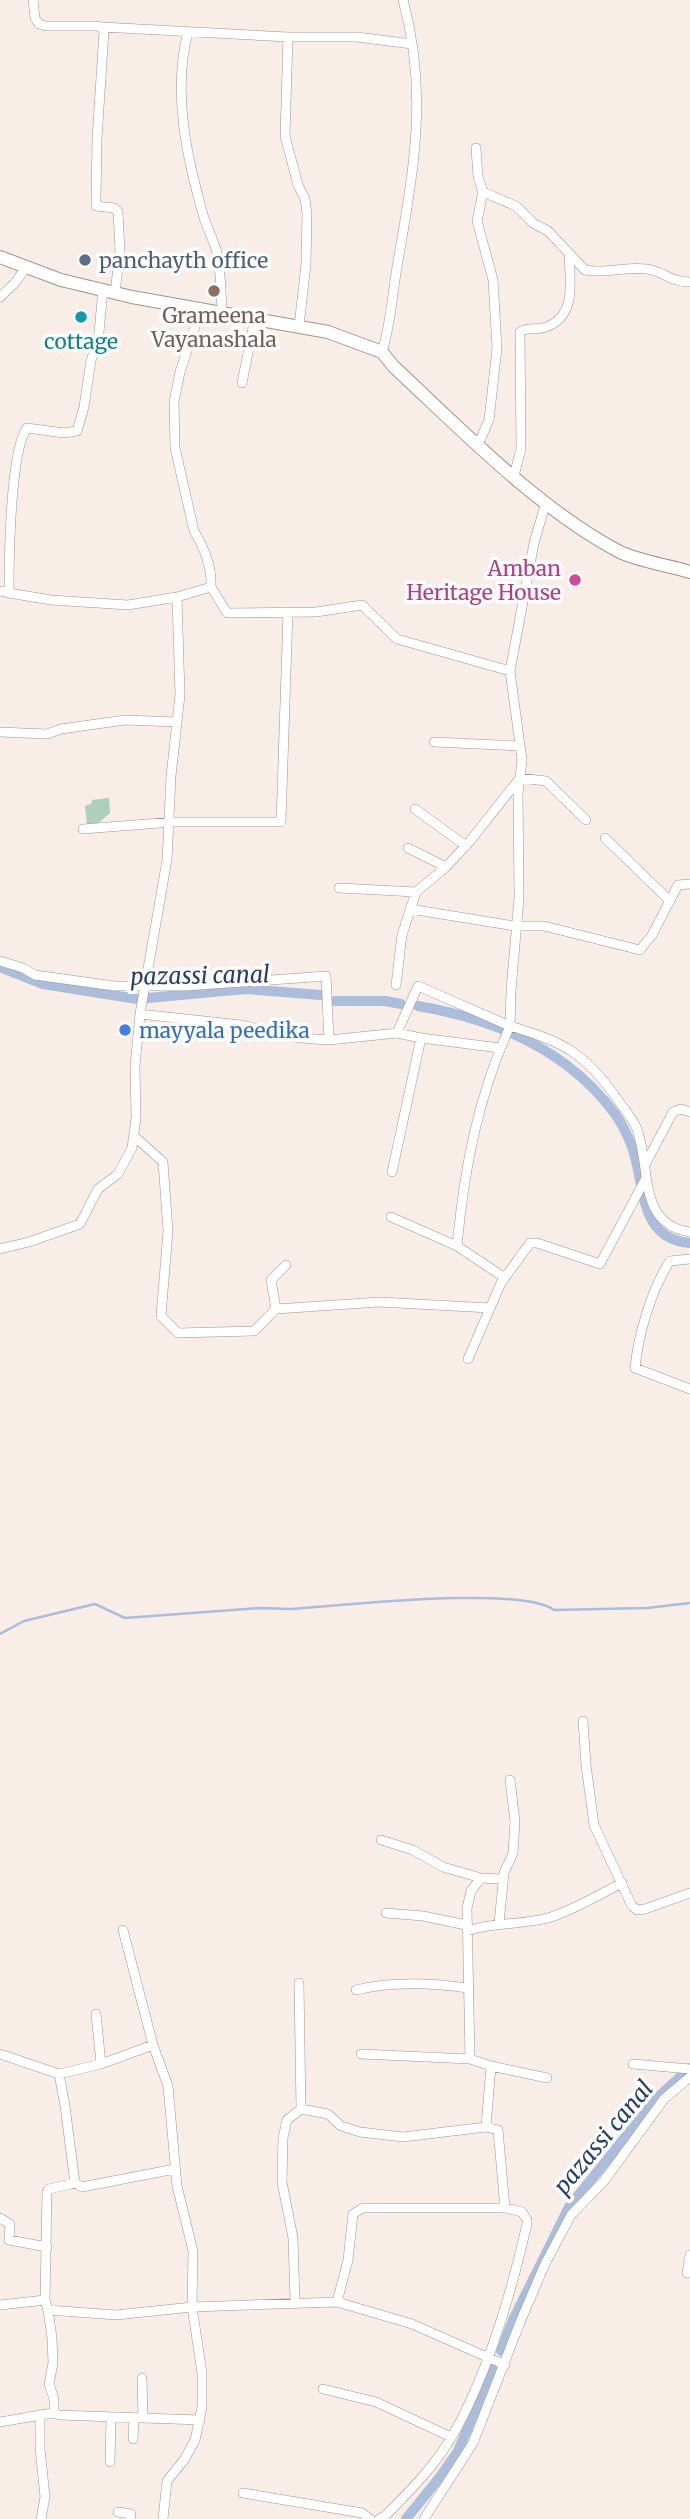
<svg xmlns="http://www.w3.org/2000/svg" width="690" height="2519" font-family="Merriweather,serif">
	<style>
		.green { fill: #aecfbc }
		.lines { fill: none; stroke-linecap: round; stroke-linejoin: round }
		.stream { stroke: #abbddb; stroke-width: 2.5 }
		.canal { stroke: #abbddb; stroke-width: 10 }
		.street-casing { stroke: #9e948e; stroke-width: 10 }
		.secondary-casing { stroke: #9e948e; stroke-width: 14 }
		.street { stroke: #fff; stroke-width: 9 }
		.secondary { stroke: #fff; stroke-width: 12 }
		.service-dot { fill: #5c6f8a; stroke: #fff; stroke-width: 2.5 }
		.education-dot { fill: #8d6e63; stroke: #fff; stroke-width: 2.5 }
		.culture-dot { fill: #0f9aa8; stroke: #fff; stroke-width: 2.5 }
		.hotel-dot { fill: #d1479c; stroke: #fff; stroke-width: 2.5 }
		.shop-dot { fill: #3f7fe0; stroke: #fff; stroke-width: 2.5 }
		.labels { text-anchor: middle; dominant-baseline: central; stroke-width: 7; stroke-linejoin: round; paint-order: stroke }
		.service-label { font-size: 21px; fill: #4e5e75; stroke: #fff; text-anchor: start }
		.education-label { font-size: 21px; fill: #785e54; stroke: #fff }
		.culture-label { font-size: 21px; fill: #0d838f; stroke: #fff }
		.hotel-label { font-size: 21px; fill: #b23c85; stroke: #fff; text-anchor: end }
		.shop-label { font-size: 21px; fill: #366cbe; stroke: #fff; text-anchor: start }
		.water-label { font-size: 23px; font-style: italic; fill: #273e68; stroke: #fff }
	</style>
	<rect width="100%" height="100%" fill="#f8ede7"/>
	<path class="green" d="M109 798 110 813 94 827 87 825 85 806 91 804 92 800Z"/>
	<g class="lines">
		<path class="stream" d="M0 1634 24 1621 95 1604 125 1618 261 1608 289 1609C339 1606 519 1585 554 1610L647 1608 690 1603"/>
		<path class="canal" d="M0 967 43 984 137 999 246 989 320 995
			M335 1001H385L401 1004
			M418 1006C494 1019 568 1050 615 1114 623 1125 632 1144 635 1157 645 1194 642 1239 690 1243
			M501 2351 513 2320 569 2207 656 2099 690 2068
			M406 2519 440 2477 458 2451 493 2369"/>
		<defs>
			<path id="street" d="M33 0 35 18 39 24 46 26H96L102 27 104 31 97 139 96 200V206L114 208 118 212 120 250 115 293
				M102 27 288 37H357L412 44
				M188 32C172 92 187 159 204 218 208 230 214 241 217 253 221 272 221 293 222 312
				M288 37 285 136 298 185 305 199 307 214 306 264 299 326
				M476 148 478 177 483 192 516 206 533 223 548 231 585 270C606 274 627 266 647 269 664 271 669 282 690 282
				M0 297 14 284 27 266
				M382 352C391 323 392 296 397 267 413 173 429 95 403 0
				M242 383 255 318
				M478 445 489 420 497 348 493 280 477 221 483 192
				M514 476 521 449 520 332C528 326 537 331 546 327 577 316 570 281 569 255
				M546 502 534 543 510 671 522 760 518 794 519 898 511 990 510 1026C564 1042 585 1053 618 1100 624 1109 632 1118 636 1127 652 1166 636 1224 690 1232
				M211 587 227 613 316 612 362 605 397 639 510 671
				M0 591 9 593C9 560 10 451 27 428L64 433 77 431 84 407 91 360 98 343 103 289
				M9 593 51 600 128 605 177 597 211 587C212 567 205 549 194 531L175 448 174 402 180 372 201 308
				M0 732 47 734 61 729 125 720 177 722
				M434 742 520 746
				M415 809 466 846
				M83 829 173 822H281L288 612
				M605 838 670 901
				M408 848 446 867
				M339 888 416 892
				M410 909 515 926H544L640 950 652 935 678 885 690 884
				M0 961 23 968 35 975 114 986H186L326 976 329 1040 397 1033 418 986 510 1026C478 1096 464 1170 457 1246
				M396 985 402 935 416 892 446 867 470 841 520 778 546 781 586 820
				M140 1014 241 1025 301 1038 329 1040
				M421 1038 500 1048
				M134 1136 163 1162 168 1231 161 1316 178 1333 254 1331 276 1309
				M646 1163 673 1112 681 1109 690 1112
				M392 1172 421 1038 397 1033
				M391 1217 457 1246 505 1278
				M0 1249 29 1242 80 1224 98 1189 118 1174 132 1148 136 1118 135 1066 140 1014 167 860 171 776 180 695 177 597
				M690 1259 670 1261C652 1288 638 1335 635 1368L690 1389
				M286 1265 271 1280 276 1309 379 1302 490 1308
				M468 1359 501 1283 530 1243H537L600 1264 646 1178
				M583 1721 586 1765 594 1825 632 1906 637 1910 645 1909 690 1893
				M381 1840 413 1850 443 1867 481 1878
				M386 1913 423 1916 466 1925
				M499 1923 504 1873 513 1853 515 1821 510 1780
				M123 1930 153 2045
				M467 1931C493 1922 522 1925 548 1918 574 1910 598 1895 622 1883
				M299 1983 301 2109
				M356 1990C394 1981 431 1983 468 1988
				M96 2014 101 2064
				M0 2054 59 2074 101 2064 153 2045 168 2086 177 2186 193 2251 192 2307 202 2373V2407L195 2440 184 2460 167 2481 163 2519
				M361 2054 470 2059
				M633 2064 690 2069
				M491 2066 547 2078
				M75 2183 82 2187 175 2169
				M0 2218 10 2224 9 2240 47 2247
				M690 2255 687 2273H690
				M45 2300 47 2192 49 2189 75 2183 65 2106 59 2074
				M295 2302 293 2238 282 2182 283 2138 287 2120 301 2109 328 2114 341 2126 360 2132 403 2137 486 2127
				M337 2302 348 2260 353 2214 363 2208H505
				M0 2305 45 2300 48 2310 116 2315 192 2307 337 2302 412 2324 505 2365
				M48 2310 52 2338 53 2363 49 2384 54 2399V2414
				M142 2378 143 2418
				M323 2389 376 2402 451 2437
				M40 2415V2448L45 2497 41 2519
				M0 2422 52 2413 59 2415 200 2420
				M133 2439 134 2418
				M110 2462 111 2417
				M243 2493 362 2513 370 2519
				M118 2512 131 2514 130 2519
				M379 2519 385 2516C410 2491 436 2465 454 2433 489 2371 511 2294 527 2224V2220L522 2212 505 2208 498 2130 486 2127 491 2066 470 2059 467 1908 471 1891 481 1878 503 1879
				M424 2519 473 2443 521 2320 545 2264 571 2215 604 2181 664 2099 690 2077"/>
			<path id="secondary" d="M0 257 61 280 132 297 328 332 382 352 394 367C461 429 537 508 618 551 637 561 668 565 690 572"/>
		</defs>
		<use href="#street" class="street-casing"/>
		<use href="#secondary" class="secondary-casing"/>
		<use href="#street" class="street"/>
		<use href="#secondary" class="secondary"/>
	</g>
	<circle class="service-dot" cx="85" cy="260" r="7"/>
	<circle class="education-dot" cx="214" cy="291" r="7"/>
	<circle class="culture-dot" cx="81" cy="317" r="7"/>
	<circle class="hotel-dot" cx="575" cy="580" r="7"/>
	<circle class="shop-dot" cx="125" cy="1030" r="7"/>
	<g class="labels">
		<g class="service-label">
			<text x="99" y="260">panchayth office</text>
		</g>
		<g class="education-label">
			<text x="214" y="315">Grameena<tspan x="214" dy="24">Vayanashala</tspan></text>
		</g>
		<g class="culture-label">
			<text x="81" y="341">cottage</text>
		</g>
		<g class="hotel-label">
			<text x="561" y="568">Amban<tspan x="561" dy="24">Heritage House</tspan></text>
		</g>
		<g class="shop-label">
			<text x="139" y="1030">mayyala peedika</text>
		</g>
		<g class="water-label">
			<text transform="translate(200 975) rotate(-1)">pazassi canal</text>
			<text transform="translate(603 2137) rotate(-50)">pazassi canal</text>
		</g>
	</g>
</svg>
